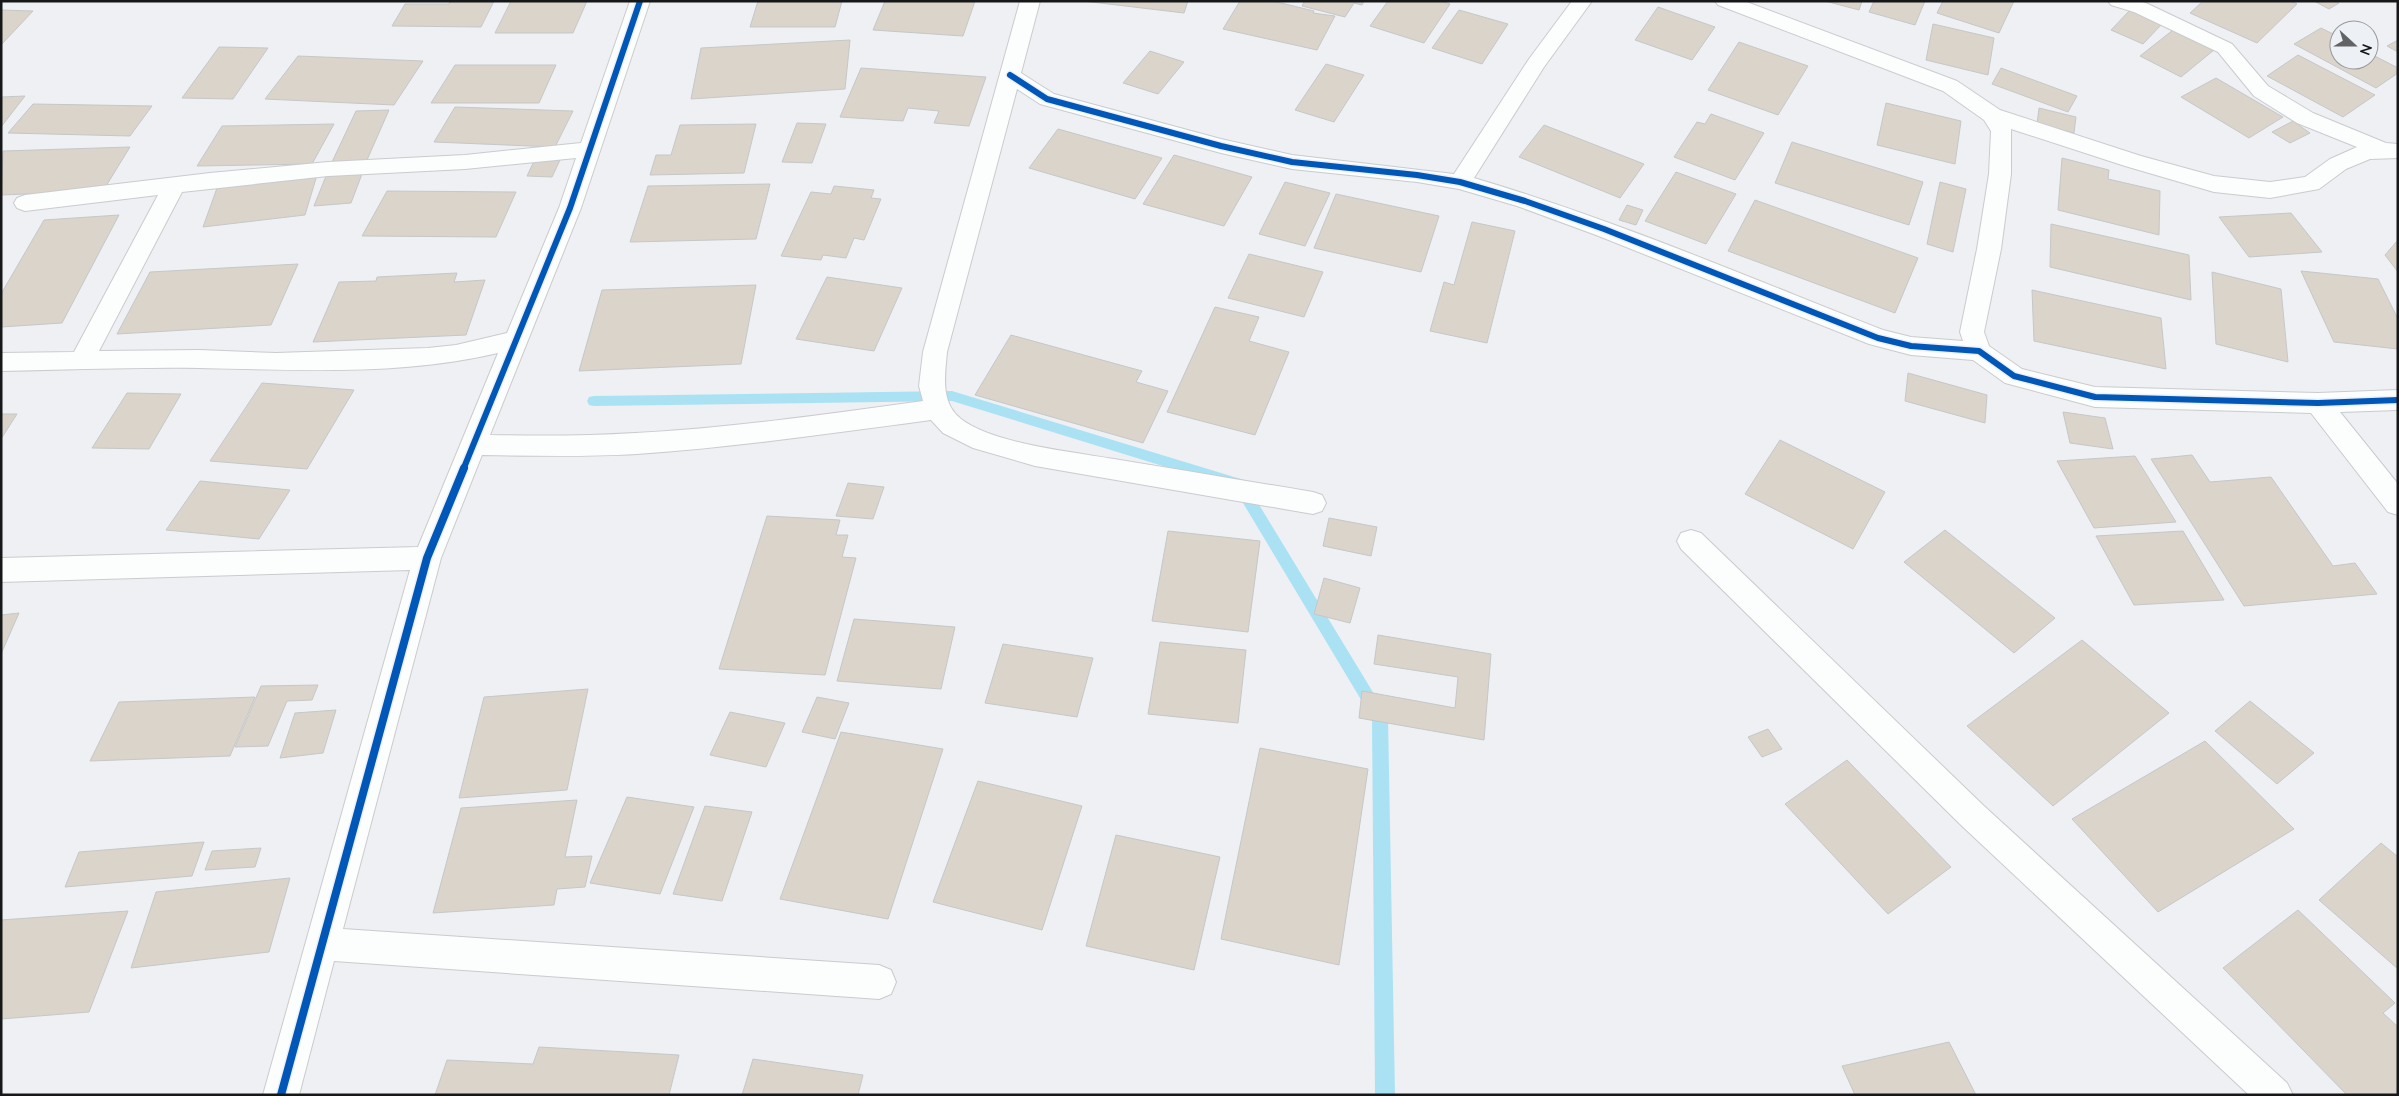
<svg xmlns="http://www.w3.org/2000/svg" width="2399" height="1096" font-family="'Nunito Sans',sans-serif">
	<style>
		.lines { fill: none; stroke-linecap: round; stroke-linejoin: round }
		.stream { fill: #aae2f4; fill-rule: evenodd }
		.building { fill: #dad4ca; stroke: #c6c7c8 }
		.street-casing { stroke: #cacbcd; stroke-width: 2 }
		.street { fill: #fcfdfd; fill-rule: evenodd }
		.cycleway-far1-casing { stroke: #edf0f4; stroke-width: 9 }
		.cycleway-casing { stroke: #edf0f4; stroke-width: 11 }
		.cycleway-far1 { stroke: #0057b8; stroke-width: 6 }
		.cycleway { stroke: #0057b8; stroke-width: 8 }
	</style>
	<rect width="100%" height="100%" fill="#eef0f3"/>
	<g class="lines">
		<path class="stream" d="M952 391 1244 480 1388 717 1395 1095H1375L1372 718 1234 488 952 401 594 406 589 405 587 401 589 397 594 396Z"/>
	</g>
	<path class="building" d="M450 1H494L481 27 392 26 405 4H449Z
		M511 1H587L573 33H495Z
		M758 1H842L835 27H750Z
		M885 1H975L963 36 873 30Z
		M1083 1H1188L1184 13Z
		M1240 1H1273L1314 11 1313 13 1335 16 1317 50 1223 29Z
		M1300 1H1364L1362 5 1354 3 1345 17 1302 6 1304 2Z
		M1388 1H1441L1450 4 1424 43 1370 26Z
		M1825 1H1862L1859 10Z
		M1874 1H1925L1915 25 1869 12Z
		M1943 1H2014L1999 33 1937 13Z
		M2203 1H2291L2297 4 2257 43 2190 13Z
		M2314 1H2336L2339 3 2329 9Z
		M1658 7 1715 27 1692 60 1635 40Z
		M1 10 33 11 1 45Z
		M1459 10 1508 24 1482 64 1432 48Z
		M2130 10 2162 24 2143 44 2111 30Z
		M1933 24 1994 38 1988 75 1926 60Z
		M2321 28 2339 37V60H2369V53L2398 68V73L2376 88 2294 44Z
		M2173 30 2214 50 2181 77 2140 56Z
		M850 40 845 89 691 99 701 48Z
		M2398 40V52L2387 46Z
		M1739 42 1808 66 1778 115 1708 90Z
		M219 47 268 48 233 99 182 98Z
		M1150 51 1184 62 1158 94 1123 83Z
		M2298 55 2375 95 2343 117 2267 76Z
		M298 56 423 61 394 105 265 99Z
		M1326 64 1364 75 1334 122 1295 110Z
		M455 65H556L539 103H431Z
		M861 68 986 77 969 126 934 123 939 111 908 108 903 121 840 117Z
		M2001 68 2077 96 2068 112 1992 84Z
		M2216 78 2283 117 2249 138 2181 97Z
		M25 96 1 127V97Z
		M1886 103 1961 121 1955 164 1877 145Z
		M33 104 152 106 130 136 8 133Z
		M455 107 573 111 555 147 434 142Z
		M2039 108 2076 117 2074 133 2037 124Z
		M389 110 367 160 332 162 356 111Z
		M1711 114 1764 133 1735 180 1674 157 1697 122 1705 124Z
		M2293 121 2310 133 2290 143 2272 132Z
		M797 123 826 124 812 163 782 162Z
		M334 124 312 164 197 166 222 126Z
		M756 124 744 173 650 175 656 155H671L680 125Z
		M1544 125 1644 164 1620 198 1519 157Z
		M1058 129 1162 158 1135 199 1029 168Z
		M1792 142 1923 182 1909 225 1775 183Z
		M130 147 103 191 1 195 3 151Z
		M1174 155 1252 177 1224 226 1143 204Z
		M2062 158 2109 170 2108 179 2160 191 2159 235 2058 210Z
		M535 159 560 160 552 177 527 176Z
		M1676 172 1736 194 1706 244 1645 221Z
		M362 174 351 203 314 206 326 176Z
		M317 175 305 215 203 227 217 188Z
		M1285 182 1330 193 1305 246 1259 234Z
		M1940 182 1966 189 1953 252 1927 244Z
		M770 184 756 239 630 242 648 186Z
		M834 186 874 190 871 198 881 199 864 240 854 238 846 258 823 255 821 260 781 256 811 192 831 194Z
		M387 191 516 192 496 237 362 236Z
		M1336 194 1439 216 1421 272 1314 248Z
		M1755 200 1918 258 1895 313 1728 251Z
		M1627 205 1643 210 1636 225 1619 220Z
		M2291 213 2322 252 2249 257 2219 217Z
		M119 215 62 323 1 327V294L44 220Z
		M1472 222 1515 231 1487 343 1430 331 1444 282 1454 285Z
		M2051 224 2189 255 2191 300 2050 267Z
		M2398 240V272L2385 255Z
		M1249 254 1323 272 1304 317 1228 298Z
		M298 264 271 325 117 334 150 272Z
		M2301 271 2378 279 2398 319V349L2334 342Z
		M2212 272 2281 289 2288 362 2216 344Z
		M457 273 454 282 485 280 466 335 313 342 339 282 376 281 377 277Z
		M827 277 902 288 874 351 796 339Z
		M756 285 741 364 579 371 602 290Z
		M2032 290 2161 318 2166 369 2034 341Z
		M1215 307 1259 317 1249 341 1289 352 1255 435 1167 412Z
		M1011 335 1142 371 1136 382 1168 391 1143 443 975 395Z
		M1908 373 1987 395 1985 423 1905 401Z
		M262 383 354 390 307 469 210 461Z
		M127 393 181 394 149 449 92 448Z
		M2063 412 2105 418 2113 449 2070 443Z
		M1 414H17L1 439Z
		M1780 440 1885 492 1853 549 1745 494Z
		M2192 455 2210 482 2271 477 2333 566 2355 563 2377 594 2244 606 2151 459Z
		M2135 456 2176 522 2094 528 2057 461Z
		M200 481 290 490 259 539 166 530Z
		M848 483 884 487 873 519 836 516Z
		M767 516 840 520 836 535H848L842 557 856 558 825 675 719 669Z
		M1329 518 1377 527 1371 556 1323 546Z
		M1945 530 2055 618 2014 653 1904 562Z
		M1168 531 1260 541 1248 632 1152 621Z
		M2183 531 2224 600 2134 605 2096 536Z
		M1324 578 1360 588 1350 623 1314 614Z
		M19 613 1 654V615Z
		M854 619 955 627 941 689 837 681Z
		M1378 635 1491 654 1484 740 1359 718 1362 691 1455 708 1458 677 1374 664Z
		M2082 640 2169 713 2053 806 1967 726Z
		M1160 642 1246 650 1238 723 1148 714Z
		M1003 644 1093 658 1077 717 985 703Z
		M318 685 312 700 287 701 268 746 235 747 261 686Z
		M588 689 567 790 459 798 484 697Z
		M255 697 230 756 90 761 119 702Z
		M817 697 849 703 835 739 802 732Z
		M2250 701 2314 753 2277 784 2215 731Z
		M336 710 323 753 280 758 295 713Z
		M730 712 785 723 766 767 710 755Z
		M1768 729 1782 749 1762 757 1748 737Z
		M841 732 943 749 888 919 780 899Z
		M2205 741 2294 829 2158 912 2072 819Z
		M1260 748 1368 769 1339 965 1221 939Z
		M1847 760 1951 867 1888 914 1785 804Z
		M978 781 1082 806 1042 930 933 902Z
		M627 797 694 807 660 894 590 883Z
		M577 800 565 857 592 856 585 887 557 889 554 905 433 913 461 808Z
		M705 806 752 812 722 901 673 894Z
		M1116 835 1220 857 1194 970 1086 946Z
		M204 842 192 876 65 887 79 852Z
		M2381 843 2398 857V969L2319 900Z
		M261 848 255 867 205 870 212 851Z
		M290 878 269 952 131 968 156 892Z
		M2298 910 2395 1003 2383 1013 2398 1027V1095H2347L2223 968Z
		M128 911 89 1012 1 1019V920Z
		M1949 1042 1976 1095H1855L1842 1066Z
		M539 1047 679 1055 669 1095H435L447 1060 533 1064Z
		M753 1059 863 1075 858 1095H742Z"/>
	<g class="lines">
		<defs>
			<path id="street" d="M630 1H650L581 208 490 435C538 436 587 436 635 433 731 428 827 414 923 401L919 386 923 352 1020 1H1040L1021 73 1054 94 1221 139 1292 155 1454 174 1529 59 1572 1H1592L1544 67 1474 178C1613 219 1748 277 1883 330L1911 337 1963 341 1960 332 1977 249 1989 174 1991 131 1984 120 1943 91 1718 5 1715 1H1744L1957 81 2000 110 2141 156 2214 176 2270 182 2305 177 2330 159 2357 147 2297 123 2254 96 2218 52 2134 12 2111 5 2108 1H2140L2148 4 2232 44 2268 86 2313 113 2386 143 2398 144V158L2370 159 2346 169 2319 189 2270 198 2214 192 2125 166 2011 129V174L2001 249 1984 332 1989 346 2022 369 2095 387 2318 393 2398 390V410L2340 412 2398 484V515L2388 512 2311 413 2095 407 2005 383 1973 360 1911 355 1869 344 1596 235 1517 206 1459 189 1417 182 1292 169 1221 153 1040 104 1017 89 947 352C945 375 940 403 961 419 994 444 1073 452 1114 459 1181 470 1247 481 1313 492L1322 495 1326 503 1322 511 1313 514 1035 466 973 448 943 433 931 420C833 433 736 447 637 454 586 457 534 456 482 455L441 558 343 929 879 965 891 970 896 982 891 994 879 999 334 961 299 1095H263L410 570 1 582V558L418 547 498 353C401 376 299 370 199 368 133 367 67 370 1 371V353L74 352 158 195 25 211 17 208 14 203 17 198 25 195 210 173 328 162 465 155 581 143ZM576 158 559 208 507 333 456 345 428 348 276 353 199 350 99 351 182 192 328 176 465 169Z
				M1691 530 1701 533 1984 806 2287 1083 2293 1095H2249L1962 826 1681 549 1677 541 1681 533Z"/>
		</defs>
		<use href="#street" class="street-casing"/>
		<use href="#street" class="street"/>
		<defs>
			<path id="cycleway-far1" d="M1010 75 1047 99 1221 146 1292 162 1417 175 1460 182 1525 201 1604 229 1878 338 1911 346 1979 351 2014 376 2095 397 2318 403 2398 400
				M463 470 570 208 640 1"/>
			<path id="cycleway" d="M281 1095 427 558 464 468"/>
		</defs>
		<use href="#cycleway-far1" class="cycleway-far1-casing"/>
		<use href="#cycleway" class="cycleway-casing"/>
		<use href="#cycleway-far1" class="cycleway-far1"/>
		<use href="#cycleway" class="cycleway"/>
	</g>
	<rect width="2399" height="1096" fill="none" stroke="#161718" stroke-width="5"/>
	<g transform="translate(2354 45) rotate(111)"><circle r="24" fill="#edf0f4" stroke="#97999c"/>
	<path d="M0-4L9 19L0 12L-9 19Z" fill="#626365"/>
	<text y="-8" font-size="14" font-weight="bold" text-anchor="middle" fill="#161718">N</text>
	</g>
</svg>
